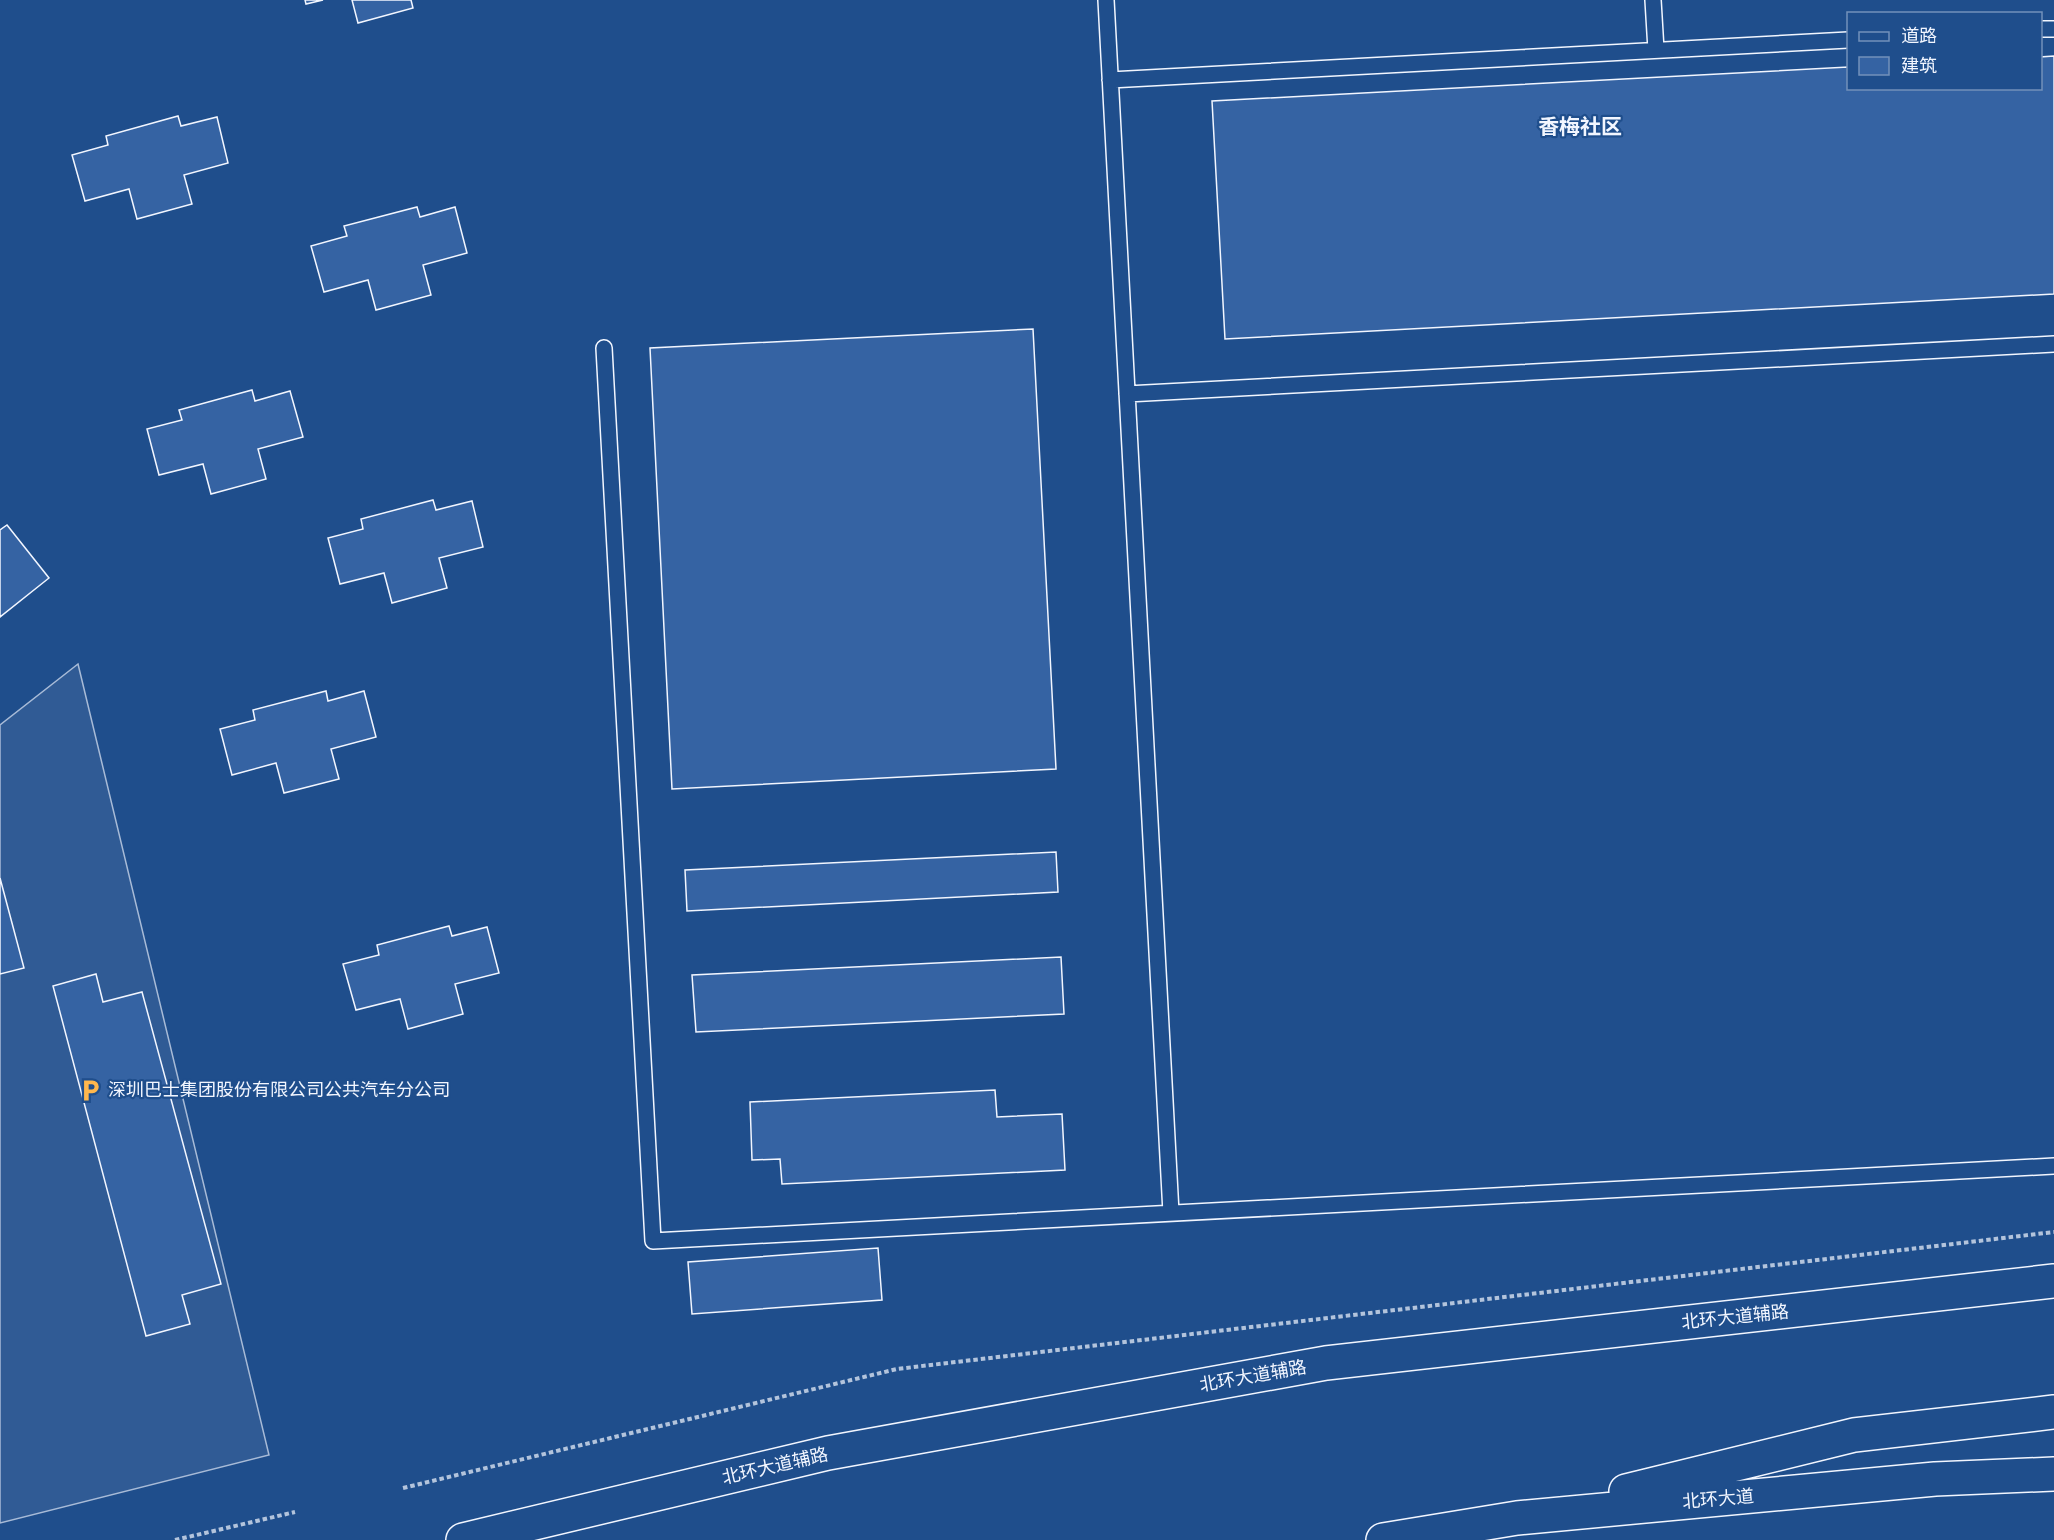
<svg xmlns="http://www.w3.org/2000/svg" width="2054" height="1540" font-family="'DM Sans','Noto Sans SC',sans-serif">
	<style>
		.built { fill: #305b95; stroke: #a8bbd7; stroke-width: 1.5 }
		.building { fill: #3563a3; stroke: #f2f6ff; stroke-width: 1.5 }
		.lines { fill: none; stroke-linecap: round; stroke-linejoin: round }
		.lane-casing { stroke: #f2f6ff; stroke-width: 18 }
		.primary-casing { stroke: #f2f6ff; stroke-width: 36 }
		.highway-casing { stroke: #f2f6ff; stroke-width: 36 }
		.path { stroke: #b3c4dc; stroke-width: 4; stroke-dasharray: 4.5 3; stroke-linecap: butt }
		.lane { stroke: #1f4e8c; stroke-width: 15 }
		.primary { stroke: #1f4e8c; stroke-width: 33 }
		.highway { stroke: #1f4e8c; stroke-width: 33 }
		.labels { text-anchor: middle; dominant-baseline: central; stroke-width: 4.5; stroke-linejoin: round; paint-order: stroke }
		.poi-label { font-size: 18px; fill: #f2f6ff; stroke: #1f4e8c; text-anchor: start }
		.street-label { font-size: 18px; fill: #f2f6ff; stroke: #1f4e8c }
		.quarter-label { font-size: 21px; font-weight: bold; fill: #f2f6ff; stroke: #1f4e8c }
	</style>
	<rect width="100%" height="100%" fill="#1f4e8c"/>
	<path class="built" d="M78 664 269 1455 0 1523V725Z"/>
	<path class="building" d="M305 0H323L306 4Z
		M352 0H411L413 8 358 23Z
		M2054 56V294L1225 339 1212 101 1848 67V88H2040V57Z
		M178 116 181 126 217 117 228 163 184 175 192 204 137 219 129 189 85 201 72 155 108 145 106 136Z
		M417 207 420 217 455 207 467 253 423 265 431 295 376 310 368 280 324 292 311 246 347 236 344 226Z
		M1033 329 1056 769 672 789 650 348Z
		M252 390 255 401 290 391 303 437 258 449 266 479 211 494 203 464 159 475 147 429 182 420 179 410Z
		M433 500 436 510 472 501 483 547 439 558 447 588 392 603 384 573 340 584 328 538 363 529 361 519Z
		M7 525 49 578 0 617V530Z
		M326 691 328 701 364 691 376 737 331 749 339 779 284 793 276 763 232 775 220 729 255 720 253 710Z
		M1056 852 1058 892 687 911 685 870Z
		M0 878 24 968 0 974Z
		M449 926 452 936 487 927 499 973 455 984 463 1014 408 1029 400 999 356 1010 343 964 379 955 377 945Z
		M1061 957 1064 1014 696 1032 692 975Z
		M96 974 103 1002 142 992 221 1284 182 1295 190 1324 146 1336 53 986Z
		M995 1090 997 1117 1062 1114 1065 1170 782 1184 780 1159 752 1160 750 1102Z
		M878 1248 882 1300 692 1314 688 1262Z"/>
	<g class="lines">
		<defs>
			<path id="lane" d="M1106 0 1171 1213
				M1653 0 1656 50
				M2040 29H2054
				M1110 80 1848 40
				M604 348 653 1241 2054 1166
				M1127 394 2054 344"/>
			<path id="primary" d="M463 1540 828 1453 1326 1363 2054 1281"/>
			<path id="highway" d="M1626 1491 1854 1435 2054 1412
				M1383 1540 1517 1518 1935 1479 2054 1474"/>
		</defs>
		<use href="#lane" class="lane-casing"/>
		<use href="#primary" class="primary-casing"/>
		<use href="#highway" class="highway-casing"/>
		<path class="path" d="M403 1488 897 1369 2054 1232
			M175 1540 295 1512"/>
		<use href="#lane" class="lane"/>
		<use href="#primary" class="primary"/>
		<use href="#highway" class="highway"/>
	</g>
	<defs>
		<symbol id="parking-bare" viewBox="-9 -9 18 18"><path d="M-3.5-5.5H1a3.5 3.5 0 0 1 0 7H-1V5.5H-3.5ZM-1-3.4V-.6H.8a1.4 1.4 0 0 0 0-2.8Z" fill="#ffb74d" stroke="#1f4e8c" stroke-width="2.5" paint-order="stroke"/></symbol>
	</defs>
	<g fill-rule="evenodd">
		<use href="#parking-bare" x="74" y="1074" width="33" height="33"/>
	</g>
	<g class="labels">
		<g class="poi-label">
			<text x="108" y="1090">深圳巴士集团股份有限公司公共汽车分公司</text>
		</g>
		<g class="street-label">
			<text transform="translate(1735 1317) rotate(-6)">北环大道辅路</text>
			<text transform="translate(1253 1376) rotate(-10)">北环大道辅路</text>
			<text transform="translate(775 1466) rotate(-13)">北环大道辅路</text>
			<text transform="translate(1718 1499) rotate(-5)">北环大道</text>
		</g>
		<g class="quarter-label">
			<text x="1580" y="127">香梅社区</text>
		</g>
	</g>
	<rect x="1847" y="12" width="195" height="78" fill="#1f4e8c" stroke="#7391ba" stroke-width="1.5"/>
	<rect x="1859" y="32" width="30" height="9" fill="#1f4e8c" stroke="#7391ba" stroke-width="1.5"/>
	<text x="1901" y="42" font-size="18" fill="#f2f6ff">道路</text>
	<rect x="1859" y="57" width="30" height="18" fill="#3563a3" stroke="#7391ba" stroke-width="1.5"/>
	<text x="1901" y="72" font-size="18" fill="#f2f6ff">建筑</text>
</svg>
